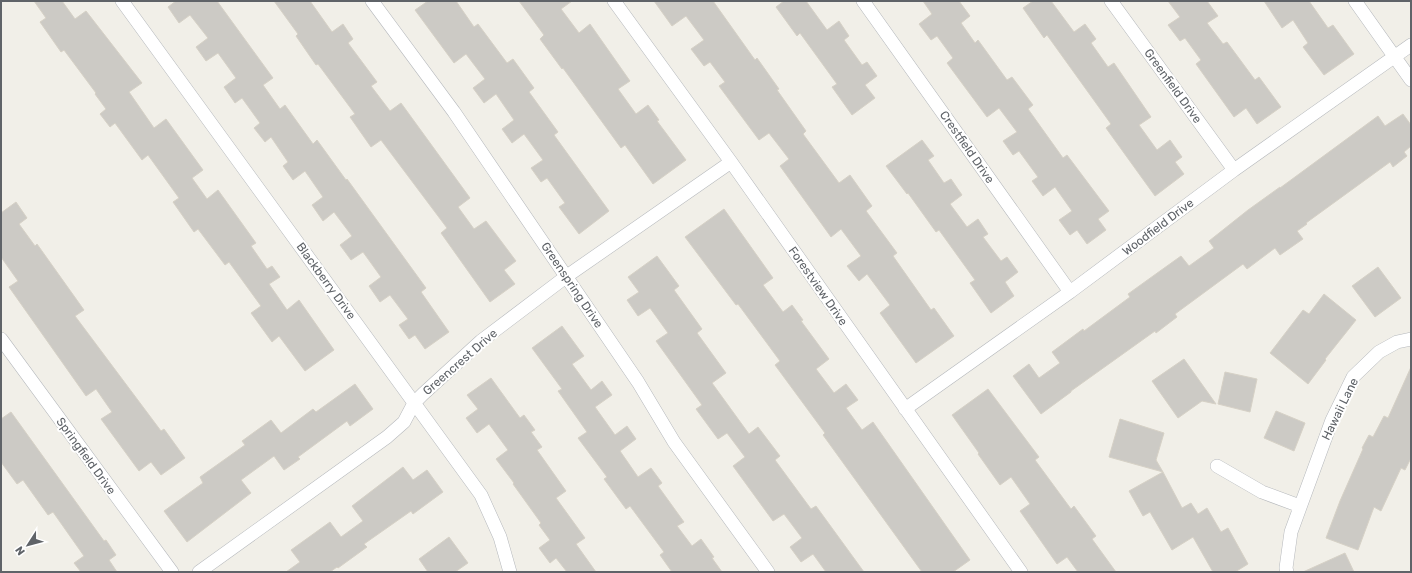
<svg xmlns="http://www.w3.org/2000/svg" width="1412" height="573" font-family="Rubik,sans-serif">
	<style>
		.building { fill: #cccac5; stroke: #d6d1c6 }
		.lines { fill: none; stroke-linecap: round; stroke-linejoin: round }
		.minor-casing { stroke: #b5b8bc; stroke-width: 14 }
		.minor { stroke: #fff; stroke-width: 13 }
		.labels { text-anchor: middle; dominant-baseline: central; stroke-width: 4; stroke-linejoin: round; paint-order: stroke }
		.street-label { font-size: 12px; fill: #5f6368; stroke: #fff }
	</style>
	<rect width="100%" height="100%" fill="#f1efe8"/>
	<path class="building" d="M34 1H62L75 19 86 11 142 83 129 92 154 128 166 119 203 170 192 178 207 199 218 190 256 243 251 246 267 269 272 266 280 277 269 284 287 310 299 300 334 350 305 371 279 336 272 342 251 313 261 306 229 262 225 265 198 229 194 232 173 202 179 198 148 155 142 160 115 123 110 127 100 114 106 109 95 94 96 93 64 50 61 52 40 22 46 18Z
		M176 1H217L273 78 263 85 280 109 285 105 313 144 317 140 346 180 347 179 426 288 421 292 449 332 425 349 415 335 409 339 399 325 408 319 390 295 380 302 369 286 381 277 363 252 351 260 340 245 352 236 334 212 323 221 312 205 323 197 305 171 293 180 283 166 288 162 271 137 265 142 254 128 260 123 242 98 235 103 224 87 236 78 218 53 206 61 196 47 208 38 190 15 179 23 168 7Z
		M274 1H310L332 32 343 24 353 39 348 43 377 82 371 86 390 111 401 103 470 198 458 207 474 229 486 221 516 261 504 270 515 284 490 302 441 233 447 228 381 140 371 147 350 117 355 114 318 64 316 65 296 36 298 34Z
		M428 1H456L474 27 478 24 507 63 513 59 534 88 529 92 558 132 554 135 609 211 579 234 559 207 565 203 547 178 541 182 531 168 543 160 524 134 512 143 502 129 514 120 496 94 484 103 473 88 485 79 466 54 454 63 415 10Z
		M519 1H572L561 9 579 33 590 24 630 81 618 89 636 114 648 105 659 120 657 121 686 160 653 184 625 145 621 148 563 68 562 69 540 39 544 35Z
		M654 1H713L755 60 757 58 779 89 777 90 806 131 803 134 839 183 850 175 872 206 866 211 897 253 893 256 931 310 934 308 954 336 916 363 880 313 890 305 867 274 859 281 847 266 861 256 841 229 831 237 780 166 789 159 769 133 759 140 719 86 725 82 710 62 704 66 691 49 704 40 686 16 672 26Z
		M784 1H806L827 30 839 21 849 36 844 40 862 65 867 62 877 76 865 85 875 98 852 115 832 87 837 84 800 33 797 36 776 7Z
		M923 1H959L970 16 961 23 975 43 978 40 1007 80 1012 77 1033 105 1028 109 1063 158 1067 155 1109 211 1098 219 1106 230 1087 244 1077 230 1070 235 1059 220 1072 211 1055 187 1043 196 1032 181 1038 177 1019 151 1013 155 1003 141 1017 132 999 108 987 117 947 63 953 58 937 36 931 40 919 24 932 14Z
		M1033 1H1051L1074 32 1085 24 1096 39 1091 43 1108 67 1114 63 1151 117 1139 125 1157 150 1170 140 1182 157 1175 162 1184 174 1155 196 1106 128 1111 124 1047 35 1044 38 1023 8Z
		M1168 1H1207L1218 16 1207 23 1223 44 1227 42 1255 80 1259 77 1281 107 1257 124 1246 108 1234 117 1196 64 1201 60 1185 38 1180 41 1168 25 1180 17Z
		M1264 1H1309L1328 28 1333 25 1354 54 1324 75 1303 47 1308 43 1293 20 1282 28Z
		M1403 114 1411 125V146L1404 152 1407 156 1393 167 1390 162 1306 223 1307 224 1297 231 1303 239 1280 255 1275 248 1247 269 1243 264 1175 314 1177 317 1156 333 1155 331 1071 391V392L1041 414 1013 376 1029 364 1039 378 1060 363 1052 352 1083 329 1084 331 1130 297 1128 294 1160 271 1181 256 1189 266 1214 248 1209 241 1248 210 1280 187V188L1378 116 1385 126Z
		M922 140 934 156 928 160 944 183 951 179 962 195 950 204 967 227 978 219 988 234 983 237 1001 261 1007 257 1018 272 1005 282 1014 296 991 313 970 283 975 280 939 230 936 232 908 193 907 194 886 166Z
		M16 202 27 218 19 224 35 246 37 244 84 310 75 316 161 431 164 429 185 458 161 475 151 462 139 471 101 419 112 412 96 389 86 396 9 287 18 281 1 257V213Z
		M724 209 773 278 763 285 783 312 792 305 803 320 801 321 829 359 816 369 834 393 846 384 858 400 846 408 862 430 873 422 970 560 953 572H922L823 435 825 433 775 365 780 361 738 304 736 305 685 237Z
		M657 256 679 286 674 290 702 329 697 333 726 373 712 383 749 434 758 427 780 456 775 460 811 509 816 506 864 572H826L813 554 801 562 790 547 802 538 784 514 773 521 733 466 745 457 727 433 718 439 696 409 702 405 656 341 668 333 650 308 638 316 627 300 639 292 628 277Z
		M1378 267 1401 298 1375 317 1352 286Z
		M1324 294 1356 320 1325 359 1326 360 1308 384 1270 353 1303 310 1309 314Z
		M562 326 584 356 572 364 591 390 602 381 612 395 595 407 615 435 627 426 636 439 620 451 638 477 651 468 662 483 658 486 684 522 677 526 692 546 701 539 714 557 712 558 722 572H672L660 555 664 552 630 506 626 509 604 479 607 477 578 438 587 432 558 391 562 389 532 348Z
		M1184 359 1216 404 1202 401 1178 418 1152 381Z
		M1411 367V458L1405 470 1401 468 1381 511 1374 507 1358 550 1326 538 1340 501 1363 449 1362 448 1369 435 1373 437 1384 416 1388 418Z
		M1225 372 1257 379 1250 412 1218 404Z
		M491 378 520 418 524 415 535 430 531 432 542 447 537 450 566 491 556 498 585 538 576 544 596 572H567L556 558 550 563 539 548 550 540 539 525 541 523 513 484 514 483 496 459 508 450 489 424 477 433 466 418 478 409 467 395Z
		M355 384 373 409 350 426 347 421 298 457 300 459 284 470 274 456 241 480 251 493 187 542 164 511 203 483 200 477 245 445 242 441 271 420 281 433 313 409 316 412Z
		M988 389 1039 457 1035 460 1071 509 1074 506 1096 536 1092 539 1116 572H1078L1067 557 1057 564 1020 511 1030 504 1011 477 1000 485 978 454 979 453 952 415Z
		M1276 411 1305 423 1294 451 1264 438Z
		M11 412 104 541 106 540 116 555 109 560 117 572H81L74 563 84 556 53 512 48 515 23 480 17 484 1 462V419Z
		M1120 419 1164 433 1156 460 1163 472 1109 457Z
		M403 467 413 480 427 470 443 492 413 514 411 511 364 544 367 547 338 568 337 567 330 572H286L300 562 291 550 330 522 341 537 363 521 352 506Z
		M1163 472 1182 508 1191 503 1198 514 1207 508 1221 532 1228 528 1248 564 1235 572H1213L1193 537 1172 550 1150 512 1143 516 1129 491Z
		M449 537 468 563 455 572H428L419 559Z
		M1345 553 1354 572H1303Z"/>
	<g class="lines">
		<defs>
			<path id="minor" d="M122 1 481 495 500 537 510 572
				M372 1 454 112 638 382 674 442 768 572
				M614 1 731 162 1021 572
				M863 1 1070 292
				M1111 1 1234 170
				M1355 1 1411 80
				M1 339 172 572
				M905 409 1070 292 1234 170 1411 45
				M1217 466 1262 492 1300 506
				M199 572 387 437 404 422 414 403 423 394 481 341 567 276 731 162
				M1287 572 1286 568 1291 532 1332 420 1353 377 1379 352 1397 342 1411 339"/>
		</defs>
		<use href="#minor" class="minor-casing"/>
		<use href="#minor" class="minor"/>
	</g>
	<g class="labels">
		<g class="street-label">
			<text transform="translate(1173 86) rotate(54)">Greenfield Drive</text>
			<text transform="translate(967 147) rotate(55)">Crestfield Drive</text>
			<text transform="translate(1158 227) rotate(-37)">Woodfield Drive</text>
			<text transform="translate(326 281) rotate(54)">Blackberry Drive</text>
			<text transform="translate(572 285) rotate(56)">Greenspring Drive</text>
			<text transform="translate(818 286) rotate(55)">Forestview Drive</text>
			<text transform="translate(460 362) rotate(-41)">Greencrest Drive</text>
			<text transform="translate(1340 409) rotate(-64)">Hawaii Lane</text>
			<text transform="translate(86 456) rotate(54)">Springfield Drive</text>
		</g>
	</g>
	<rect width="1412" height="573" fill="none" stroke="#5f6368" stroke-width="4"/>
	<g transform="translate(28 545) rotate(234)" stroke="#ffffff" stroke-width="3" paint-order="stroke">
	<path d="M0-3L7 15L0 10L-7 15Z" fill="#5f6368"/>
	<text y="-6" font-size="11" font-weight="bold" text-anchor="middle" fill="#5f6368">N</text>
	</g>
</svg>
